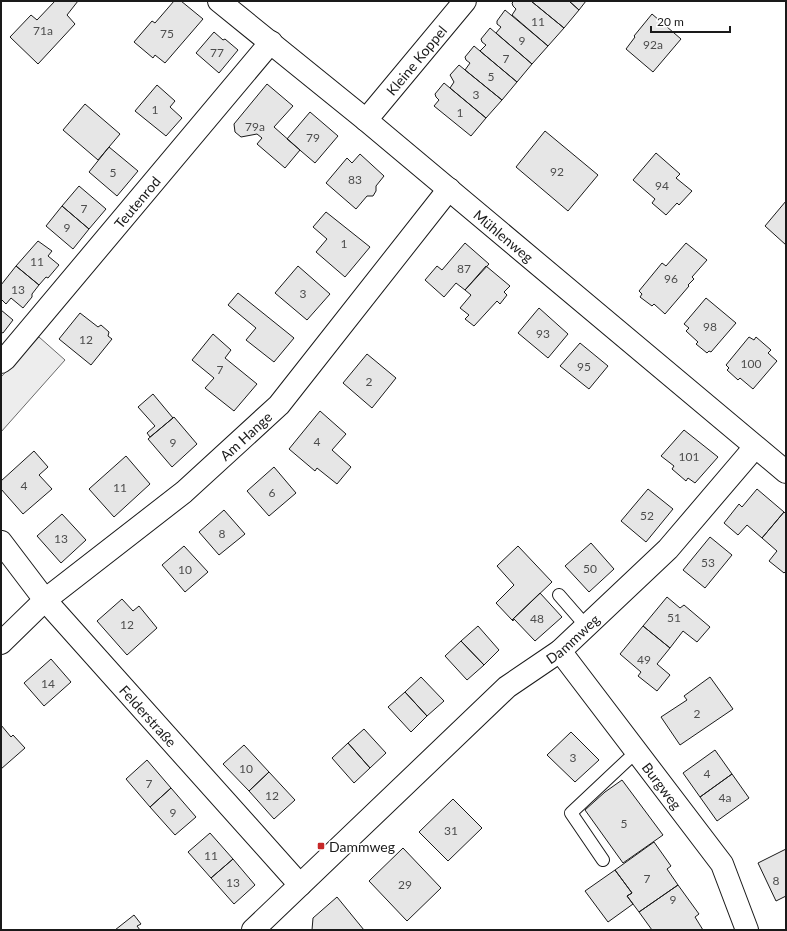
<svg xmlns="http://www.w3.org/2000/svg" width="787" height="931" font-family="Lato,sans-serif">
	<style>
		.built { fill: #ededed; stroke: #6a6a6a }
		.building { fill: #e6e6e6; stroke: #1a1a1a }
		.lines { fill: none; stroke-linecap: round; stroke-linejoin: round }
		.lane-casing { stroke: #1a1a1a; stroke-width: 14 }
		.street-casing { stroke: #1a1a1a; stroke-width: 24 }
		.secondary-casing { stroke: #1a1a1a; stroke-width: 24 }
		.lane { stroke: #fff; stroke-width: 12 }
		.street { stroke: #fff; stroke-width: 22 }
		.secondary { stroke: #fff; stroke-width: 22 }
		.poi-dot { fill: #c62828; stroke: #fff; stroke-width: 1.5 }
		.labels { text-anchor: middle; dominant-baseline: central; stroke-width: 3; stroke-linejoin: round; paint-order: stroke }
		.number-label { font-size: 12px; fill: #4d4d4d }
		.street-label { font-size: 14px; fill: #1a1a1a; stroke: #fff }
		.poi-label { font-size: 14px; fill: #1a1a1a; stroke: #fff; text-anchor: start }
	</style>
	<rect width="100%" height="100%" fill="#fff"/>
	<path class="built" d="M39 337 65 360 1 432V377Z"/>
	<path class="building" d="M55 1H78L67 15 75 24 38 64 10 37 31 15 37 20Z
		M174 1H181L203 19 165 63 155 55 153 58 134 42 152 21 155 23Z
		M514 1H531L564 28 548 46 512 15 516 9 513 6 512 3Z
		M531 1H569L579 10 564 28Z
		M569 1H586L579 10Z
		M505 10 548 46 532 64 496 33 501 27 497 24V21Z
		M652 14 681 39 653 72 626 49 635 37 634 36Z
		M490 28 532 64 517 82 480 51 486 45 482 42 481 39Z
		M214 32 223 40 225 39 238 50 219 73 196 53Z
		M474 46 517 82 502 100 465 70 470 63 466 60 465 57Z
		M459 65 502 100 486 118 450 88 454 82 450 75Z
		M444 83 486 118 471 136 434 106 439 100 436 97 435 94Z
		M267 84 293 106 274 127 300 150 285 168 257 144 262 138 257 134 241 137 235 132 234 124Z
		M157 85 175 101 170 107 182 118 166 136 135 111Z
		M85 104 120 134 98 160 63 130Z
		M310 112 338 136 315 163 287 139Z
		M545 131 598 175 568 211 516 167Z
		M109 147 138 171 117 196 89 172Z
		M656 153 680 174 676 178 692 191 679 205 677 203 666 215 652 203 655 199 633 180Z
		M360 154 384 176 376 186V191L373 196H367L356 209 326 183 347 158 352 163Z
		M79 186 106 209 89 229 62 206Z
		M786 201V245L765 226Z
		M62 206 89 229 73 249 46 226Z
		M326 212 370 247 345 277 316 252 327 239 313 227Z
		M38 241 52 251 48 256 59 265 48 278 46 277 39 285 16 266Z
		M465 243 489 264 465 290 456 283 444 297 425 280 437 266 442 270Z
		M686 243 707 260 692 277 694 279 688 285 689 286 665 314 654 304 652 306 640 297 642 294 639 291 662 263 666 266Z
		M16 266 39 285 32 294V297L23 308 11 298 6 304 1 299V285Z
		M298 266 330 294 307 320 275 293Z
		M486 266 510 286 504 292 507 295 500 304 497 301 474 326 465 319 469 315 460 308 471 295 465 290Z
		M238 293 294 338 274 362 246 340 256 328 228 305Z
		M706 298 736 323 711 352 709 351 707 353 696 344 698 342 686 331 689 328 684 324Z
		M539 308 568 334 548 358 518 333Z
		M1 310 13 320 3 333 1 332Z
		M80 313 98 327 101 325 109 332 108 336 112 339 91 365 59 339Z
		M213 334 231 350 225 358 257 384 234 411 205 388 214 378 192 360Z
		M749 337 754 340 756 337 771 350 768 353 777 361 753 389 740 378 738 380 727 370 729 368 726 365Z
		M580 343 608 366 589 389 560 366Z
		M367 354 396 378 372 408 343 383Z
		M153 394 173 418 150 437 147 433 155 426 138 407Z
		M320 411 346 434 332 450 351 467 337 484 317 468 315 471 289 449Z
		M174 417 197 444 172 467 148 439Z
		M684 430 718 457 695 483 688 478 686 481 672 469 674 466 661 456Z
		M34 451 48 467 39 475 52 489 23 514 1 489V481Z
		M126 456 150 484 114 517 89 489Z
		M274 467 296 493 269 516 247 491Z
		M648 489 673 509 646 542 621 521Z
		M757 489 784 512 762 538 747 525 738 535 724 523 739 504 742 507Z
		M224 510 245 534 219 555 199 532Z
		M784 512 786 514V571L784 573 769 561 777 551 762 538Z
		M62 514 86 540 61 563 37 536Z
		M710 537 732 555 705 588 683 570Z
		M591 543 614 569 589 592 565 566Z
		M184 546 208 572 185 592 162 565Z
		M518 546 552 582 512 620 496 603 514 585 497 566Z
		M540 593 562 617 535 641 514 619 513 621 512 620Z
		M667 597 680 608 684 605 710 627 697 642 683 631 670 648 643 626Z
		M122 599 133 611 139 606 157 628 127 655 97 621Z
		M478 626 499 650 484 665 461 641Z
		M643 626 670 648 657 664 670 675 657 691 638 676 641 672 620 654Z
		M461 641 484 665 467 680 445 656Z
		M51 659 71 682 44 706 24 683Z
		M421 677 444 701 427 716 405 692Z
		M710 677 733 709 680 745 661 717 687 700 684 696Z
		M405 692 427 716 411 732 388 707Z
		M1 725 11 737 13 735 25 748 1 769Z
		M364 729 386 753 370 768 348 743Z
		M571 732 599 760 575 782 547 755Z
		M348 743 370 768 354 783 332 758Z
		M244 745 269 772 249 791 223 764Z
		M715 750 732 774 700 797 683 773Z
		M147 760 171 788 150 807 126 779Z
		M269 772 295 800 274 819 249 791Z
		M732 774 749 798 717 821 700 797Z
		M622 780 663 835 623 863 585 810 605 792Z
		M171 788 196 817 175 835 150 807Z
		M453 799 482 828 448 861 419 832Z
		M210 833 233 859 211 878 188 852Z
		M654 842 671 866 667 869 678 885 639 912 627 896 632 893 615 870Z
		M403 848 441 888 407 921 369 881Z
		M786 849V896L776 901 758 863Z
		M233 859 255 885 234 904 211 878Z
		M615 870 632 893 627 896 633 904 608 922 585 891Z
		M678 885 699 914 695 917 703 930H652L639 912Z
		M337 897 364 930H312L313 918Z
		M134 915 141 924 137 926 140 930H115Z"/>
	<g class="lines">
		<defs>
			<path id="lane" d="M559 595 586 626
				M603 860 571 813 637 751"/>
			<g id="street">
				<path id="s1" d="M366 120 465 1"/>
				<path id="s2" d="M1 362 5 359 271 42"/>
				<path id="s3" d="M1 542 45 600 300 885"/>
				<path id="s4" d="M1 643 45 600 184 492 279 405 449 189"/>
				<path id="s5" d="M560 651 722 864 747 930"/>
				<path id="s6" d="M253 930 507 687 560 651 668 549 755 447"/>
			</g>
			<g id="secondary">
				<path id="s7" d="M219 1 366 120 786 472"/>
			</g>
		</defs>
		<use href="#lane" class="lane-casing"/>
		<use href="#street" class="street-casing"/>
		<use href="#secondary" class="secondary-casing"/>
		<use href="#lane" class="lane"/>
		<use href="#street" class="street"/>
		<use href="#secondary" class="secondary"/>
	</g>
	<rect class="poi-dot" x="317" y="842" width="8" height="8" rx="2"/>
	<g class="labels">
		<g class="number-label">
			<text x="538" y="21">11</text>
			<text x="43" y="30">71a</text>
			<text x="167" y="33">75</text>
			<text x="522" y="40">9</text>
			<text x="653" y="44">92a</text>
			<text x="217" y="52">77</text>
			<text x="506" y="58">7</text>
			<text x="491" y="76">5</text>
			<text x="476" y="94">3</text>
			<text x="155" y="109">1</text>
			<text x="460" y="112">1</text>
			<text x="255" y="126">79a</text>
			<text x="313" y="137">79</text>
			<text x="557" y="171">92</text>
			<text x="113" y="172">5</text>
			<text x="355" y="179">83</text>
			<text x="662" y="185">94</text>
			<text x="84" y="208">7</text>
			<text x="67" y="227">9</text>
			<text x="344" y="243">1</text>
			<text x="37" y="261">11</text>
			<text x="464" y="268">87</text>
			<text x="671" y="278">96</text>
			<text x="18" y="289">13</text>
			<text x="303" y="293">3</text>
			<text x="710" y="326">98</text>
			<text x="543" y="333">93</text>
			<text x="86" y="339">12</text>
			<text x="751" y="363">100</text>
			<text x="584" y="366">95</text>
			<text x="220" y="369">7</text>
			<text x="369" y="381">2</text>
			<text x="317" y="441">4</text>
			<text x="173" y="442">9</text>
			<text x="689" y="456">101</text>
			<text x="24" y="485">4</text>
			<text x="120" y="487">11</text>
			<text x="272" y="492">6</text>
			<text x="647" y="515">52</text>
			<text x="222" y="533">8</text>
			<text x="61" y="538">13</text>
			<text x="708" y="562">53</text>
			<text x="590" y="568">50</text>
			<text x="185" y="569">10</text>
			<text x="674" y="617">51</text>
			<text x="537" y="618">48</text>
			<text x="127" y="624">12</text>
			<text x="644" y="659">49</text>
			<text x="48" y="683">14</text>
			<text x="697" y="713">2</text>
			<text x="573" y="757">3</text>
			<text x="246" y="768">10</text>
			<text x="707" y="773">4</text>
			<text x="149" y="783">7</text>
			<text x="272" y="795">12</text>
			<text x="725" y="797">4a</text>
			<text x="173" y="812">9</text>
			<text x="624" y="823">5</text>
			<text x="451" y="830">31</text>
			<text x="211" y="855">11</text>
			<text x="647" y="878">7</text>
			<text x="776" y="880">8</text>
			<text x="233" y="882">13</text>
			<text x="405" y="884">29</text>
			<text x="673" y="899">9</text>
		</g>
		<g class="street-label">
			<text stroke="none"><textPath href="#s1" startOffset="78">Kleine Koppel</textPath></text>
			<text stroke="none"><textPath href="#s2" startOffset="210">Teutenrod</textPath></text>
			<text stroke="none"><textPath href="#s7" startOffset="369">Mühlenweg</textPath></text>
			<text stroke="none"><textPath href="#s4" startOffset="321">Am Hange</textPath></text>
			<text stroke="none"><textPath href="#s6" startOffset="433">Dammweg</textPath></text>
			<text stroke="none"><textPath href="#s3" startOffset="228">Felderstraße</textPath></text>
			<text stroke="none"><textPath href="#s5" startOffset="169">Burgweg</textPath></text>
		</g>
		<g class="poi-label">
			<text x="329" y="846">Dammweg</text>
		</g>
	</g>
	<rect width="787" height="931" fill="none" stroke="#1a1a1a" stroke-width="4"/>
	<path d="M651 26v6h79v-6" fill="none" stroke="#1a1a1a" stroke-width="2"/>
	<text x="657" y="26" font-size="12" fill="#1a1a1a" stroke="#ffffff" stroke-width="3" paint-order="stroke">20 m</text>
</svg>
